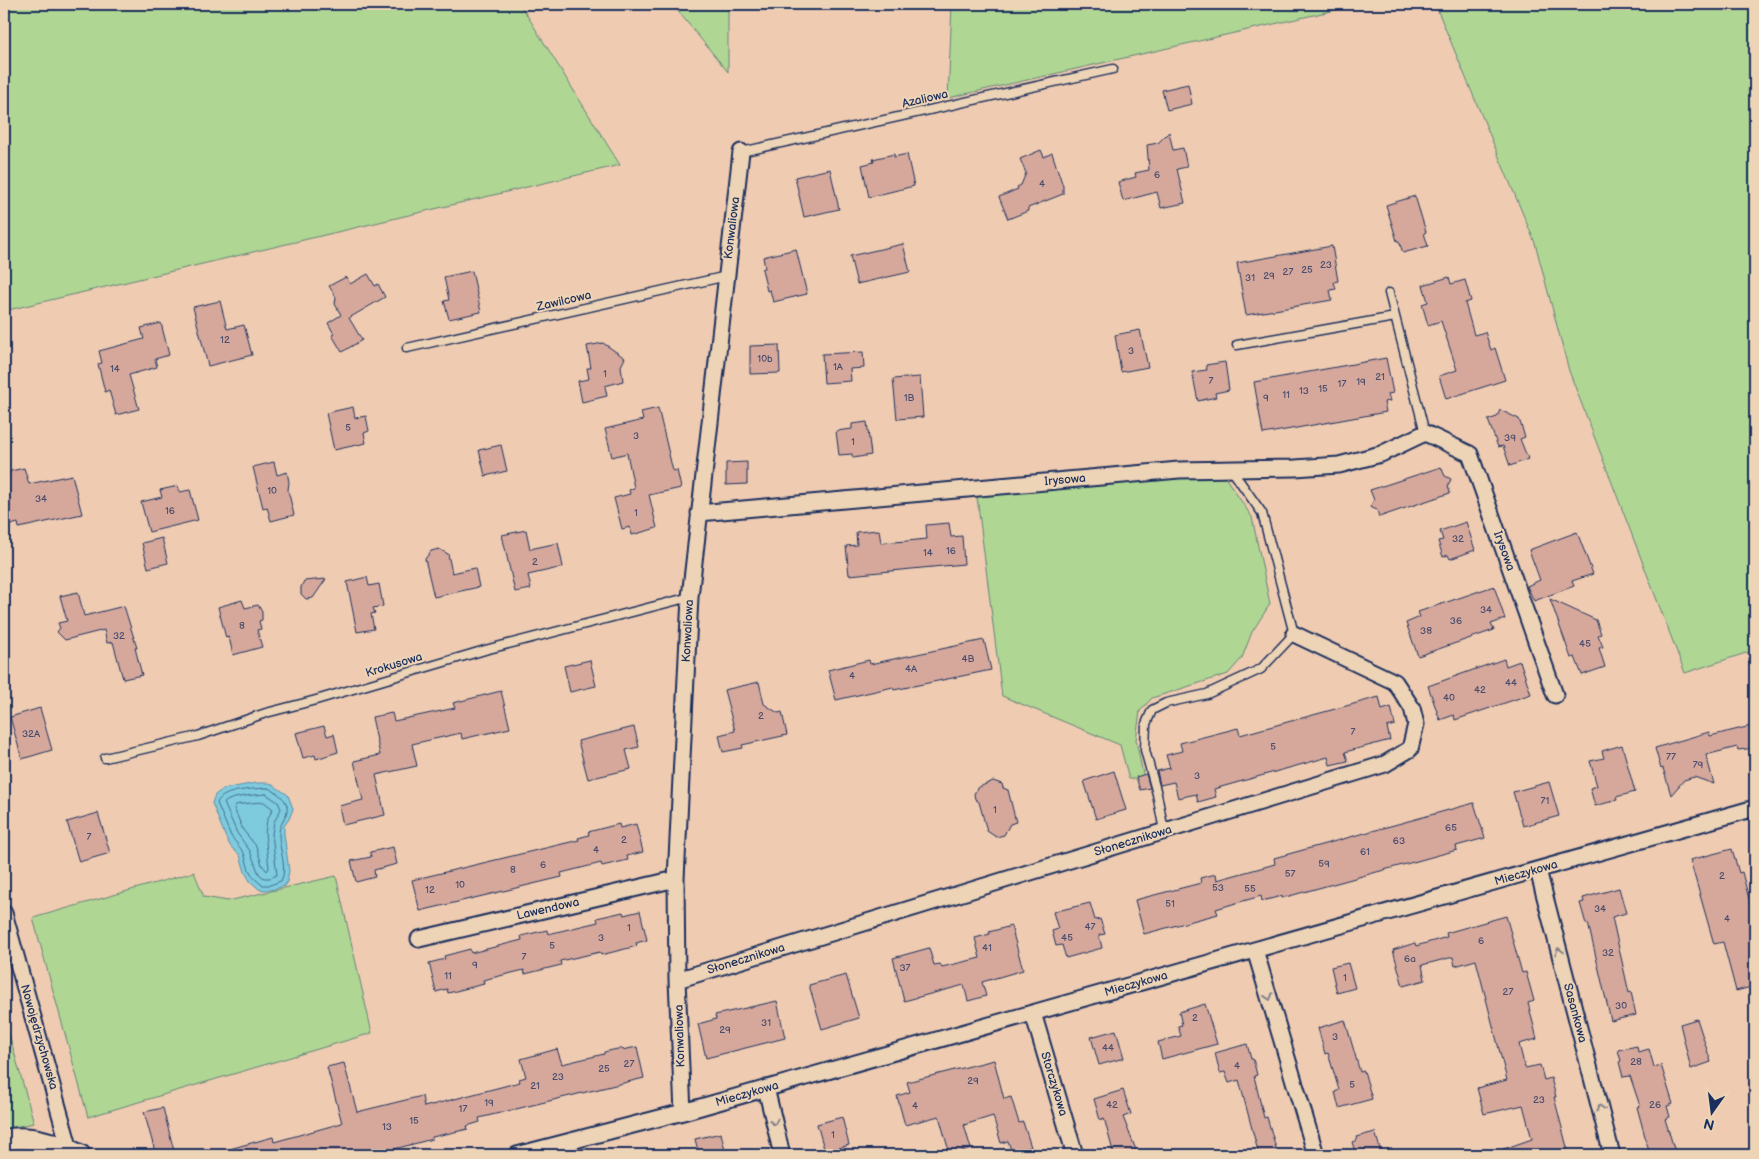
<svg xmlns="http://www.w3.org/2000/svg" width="1759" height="1159" font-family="'Balsamiq Sans',sans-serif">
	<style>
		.green { fill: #afd693; stroke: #658278 }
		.water { fill: #7ecbde; stroke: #568dab }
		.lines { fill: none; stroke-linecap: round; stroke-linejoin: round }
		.shore { stroke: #436d91; stroke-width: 1 }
		.building { fill: #d6a89c; stroke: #1b2f5e }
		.service-casing { stroke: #1b2f5e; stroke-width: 11 }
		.minor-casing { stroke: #1b2f5e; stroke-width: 19 }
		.tertiary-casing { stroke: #1b2f5e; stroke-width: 24 }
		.service { stroke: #eed4b6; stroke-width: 8 }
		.minor { stroke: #eed4b6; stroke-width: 15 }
		.tertiary { stroke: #eed4b6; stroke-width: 20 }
		.oneway { stroke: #84828a }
		.labels { text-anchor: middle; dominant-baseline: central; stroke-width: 4; stroke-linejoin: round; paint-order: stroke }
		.number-label { font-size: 10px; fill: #4a4d6e }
		.street-label { font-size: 12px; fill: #1b2f5e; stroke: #eed4b6 }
	</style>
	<rect width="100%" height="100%" fill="#efccb1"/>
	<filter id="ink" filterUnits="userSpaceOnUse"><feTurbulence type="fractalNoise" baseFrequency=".02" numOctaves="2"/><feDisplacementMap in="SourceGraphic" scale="10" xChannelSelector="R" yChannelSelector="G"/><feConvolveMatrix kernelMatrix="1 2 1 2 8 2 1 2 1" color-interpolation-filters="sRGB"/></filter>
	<g filter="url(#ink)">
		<path class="green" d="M4 4H520L620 165 4 311Z
			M672 4H728V72Z
			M952 4H1362L948 98Z
			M1435 4H1755V650L1685 673 1569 371 1535 243Z
			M1225 477 1252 517 1270 604 1252 632 1242 658 1228 674 1152 698 1140 711 1136 740 1144 779H1129L1120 745 1002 696 977 497 1161 479Z
			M194 872 204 897 228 901 336 876 372 1033 88 1117 33 918Z
			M4 1016 34 1123 4 1129Z"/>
		<path class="water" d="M256 783H270L288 795 293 809 289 819 284 826V834L289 871 287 882 284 886 271 890H260L250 881 245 872 240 855 231 847 226 838 212 803 215 795 223 789Z"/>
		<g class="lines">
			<path class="shore" d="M268 788C276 792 285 797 287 806 289 816 278 824 279 835 279 849 288 868 281 881L270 885H262L254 878 249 870 244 853 231 836 217 803C222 789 255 789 268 788Z
				M266 794 278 802 281 809 274 822 272 834 277 875 270 878H264L259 874 250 851 237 833 224 803C231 796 255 795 266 794Z
				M264 802 273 809 267 820 265 833 269 868 267 871 262 865 256 846 243 830 234 808 236 805Z"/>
		</g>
		<path class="building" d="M1188 84 1192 104 1167 110 1162 90Z
			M1169 132 1173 150 1183 148 1187 167 1177 169 1185 203 1161 208 1157 192 1123 201 1118 182 1136 177 1135 173 1149 170 1147 145 1158 143Z
			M1041 150 1044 157 1052 153 1063 186V194L1028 208V211L1008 219 999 197 1018 189 1017 187 1021 185 1026 173 1020 159Z
			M894 154V157L907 154 914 186 869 197 862 165 874 162 873 159Z
			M830 169 839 209 804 217 795 177Z
			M1415 196 1426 232 1424 233 1428 246 1403 253 1399 241H1397L1386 205Z
			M903 244 910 272 857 284 850 256Z
			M1332 246 1338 281 1334 282 1336 289 1330 290 1332 300 1246 315 1237 263Z
			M796 249 807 294 773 302 770 290 767 291 762 269 765 268 763 257Z
			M472 271 481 312 449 319 444 301 449 300 444 277Z
			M368 274 375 286 378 284 385 297 349 318 362 340 342 352 332 335 334 334 328 323 341 315 335 304 336 297 329 286 346 277 350 284Z
			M1449 277 1451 284 1465 280 1471 301 1465 303 1474 335 1485 332 1491 350 1495 348 1505 380 1446 399 1439 376 1457 370 1441 321 1428 325 1422 304 1428 302 1423 285Z
			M220 301 227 329 244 325 252 355 208 366 193 307Z
			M161 323 169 355 155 359 157 367 129 375 139 409 116 415 109 390 105 392 98 364 102 363 99 351 144 339 141 328Z
			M1140 330 1148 367 1121 372 1115 335Z
			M603 343 625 358 621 366 623 381 605 386 607 396 582 402 578 381 589 379 587 368H591L587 346Z
			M779 345 780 373 750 374V346Z
			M863 352 864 368 850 369 851 381 824 383 822 354Z
			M1386 358 1393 393 1388 394 1390 401 1384 402 1386 412 1263 434 1254 382Z
			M1225 362 1229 390 1215 393 1216 397 1198 401 1192 372 1207 370 1206 365Z
			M920 377 923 417 897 419 893 379Z
			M353 407 355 418 366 416 369 431 364 433 366 443 334 450 326 413Z
			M658 408 673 471 677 470 681 488 649 495 657 528 632 535 630 527 622 529 614 498 630 494 629 490 634 488 627 453 612 457 605 429 643 420 641 412Z
			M1500 410 1519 419 1525 437 1520 439 1528 459 1510 466 1503 446 1498 447 1488 420 1497 417Z
			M867 422 871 455 853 458 852 454 839 455 836 431 852 429V424Z
			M501 445 507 471 485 476 479 450Z
			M274 462 277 475 287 472 289 482 288 490 294 515 271 521 267 507 263 508 253 467Z
			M747 462V484L726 485V463Z
			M1441 467 1445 476 1451 479 1448 486 1450 493 1379 517 1377 510 1370 507 1374 500 1370 490Z
			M24 468 29 484 72 475 82 514 19 528 18 523 4 527V480L11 471Z
			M178 486 180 492 190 490 198 520 149 532 141 502 162 497 160 490Z
			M1466 522 1475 550 1450 559 1448 555 1443 557 1438 541 1443 540 1440 531Z
			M949 523 951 537 962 536 964 564 849 575 846 546 857 545 856 532 879 530 881 543 907 541 927 539 926 525Z
			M526 530 530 549 558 543 563 567 528 575 531 589 515 592 502 535Z
			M1577 532 1593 574 1572 581 1574 586 1534 601 1527 586 1540 580 1529 550Z
			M162 538 168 563 148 568 142 543Z
			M439 549 448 554 452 573 475 568 479 587 434 597 425 559 431 551Z
			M367 577 369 586 379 584 383 606 373 608 375 613 371 614 374 629 357 632 347 582Z
			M326 579 313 598 306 599 301 594V587L304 581Z
			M1494 586 1505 619 1491 624 1494 630 1418 656 1406 623 1420 617 1418 612Z
			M78 592 84 616 124 606 137 648H135L142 675 123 679 113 642 107 643 104 630 65 640 57 632 60 628 58 623 67 621 60 596Z
			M1550 599 1596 620 1601 634 1598 635 1603 647 1599 648 1605 667 1582 675 1575 657 1571 658Z
			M242 600 245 608 258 605 262 612V620L259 621 261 629 257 630 262 647 233 655 229 637 226 638 218 607Z
			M984 640 991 670 894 690 893 687 836 700 828 670 869 660 870 664Z
			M1504 659 1506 666 1520 661 1531 694 1455 720 1454 715 1440 720 1428 686Z
			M590 660 596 686 570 692 564 666Z
			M759 682 764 704 778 713 782 712 787 735 742 745 743 748 723 752 719 735 735 731 724 690Z
			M501 691 510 728 462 739 461 733 412 744 417 766 376 775 385 815 343 825 339 806 363 800 354 761 380 755 372 717 392 713 394 721 455 708 453 703Z
			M1379 697 1382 710 1391 707 1395 725 1387 727 1390 740 1345 752 1348 761 1330 765 1328 757 1214 789 1216 797 1198 802 1196 794 1178 798 1174 782 1160 785 1157 771 1170 768 1166 755 1182 751 1180 743 1238 728 1240 735Z
			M40 708 52 750 22 759 10 717Z
			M1755 725V748L1738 750 1737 747 1706 755 1714 784 1694 777 1684 780 1671 795 1663 768 1661 769 1655 748 1709 732 1710 736Z
			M324 726 327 736 334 734 338 752 316 759 315 755 303 758 296 733Z
			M634 727 639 747 626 750 631 769 588 779 578 741Z
			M1622 745 1635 792 1616 797 1617 800 1595 806 1590 788 1597 786 1590 761 1604 758 1602 751Z
			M1114 771 1126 810 1096 819 1084 781Z
			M1146 774 1150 788 1140 790 1136 777Z
			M993 781 1002 784 1003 788 1008 790 1016 822 1010 824 1004 835 996 837 987 831 979 802 975 799 974 794 977 788Z
			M1549 782 1559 816 1523 826 1513 792Z
			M1474 803 1485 838 1456 846 1457 850 1282 898V896L1262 901 1261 896 1236 903 1216 909 1218 914 1144 934 1135 900 1201 883 1200 878 1216 874 1217 880 1275 864 1274 858Z
			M98 813 110 853 79 862 67 822Z
			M619 824 620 828 636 824 643 852 627 856 628 860 602 866 601 863 561 873 562 877 420 911 412 880 579 840 578 838 589 835 588 832Z
			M393 847 397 864 374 870 375 877 356 882 351 861 371 857 370 852Z
			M1732 849 1739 873 1742 872 1755 922V986L1736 991 1723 942 1714 944 1690 860Z
			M1619 888 1626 913 1612 917 1629 993 1631 992 1636 1015 1611 1021 1588 923 1586 924 1580 903 1584 902 1583 898Z
			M1090 903 1095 920 1100 919 1105 934 1099 935 1102 948 1066 958 1062 945 1056 946 1052 931 1058 929 1053 912Z
			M640 911 647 940 636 943 637 946 601 955 600 952 560 961 561 965 525 974 524 970 483 980 484 984 448 993 447 989 436 992 429 963 445 959 444 956 470 949 471 953 522 940 521 936 547 930 548 934 598 922 597 918 623 912 624 915Z
			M1506 916 1522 973 1526 972 1534 1001 1528 1003 1537 1039 1519 1044 1525 1068 1540 1065 1544 1080 1551 1078 1556 1097H1554L1569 1155H1493L1492 1153 1532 1139 1523 1105 1484 1114 1477 1088 1507 1080 1476 960 1455 966 1453 957 1422 965 1425 980 1403 986 1393 950 1415 943 1416 946 1447 937 1446 933Z
			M1011 926 1023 970 982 982 986 996 968 1001 964 985 904 1001 893 958 929 948 934 965 940 964 942 967 980 958 975 938 990 934 989 932Z
			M1348 963 1355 988 1337 993 1331 967Z
			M846 975 859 1018 822 1029 809 985Z
			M777 1001 785 1038 706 1058 698 1024 716 1019 715 1015Z
			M1205 1004 1217 1044 1162 1059 1158 1042 1181 1036 1178 1026 1182 1025 1179 1012Z
			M1697 1019 1711 1062 1691 1069 1680 1024Z
			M1345 1020 1360 1072 1364 1071 1372 1099 1339 1108 1335 1092 1339 1090 1328 1053 1325 1054 1318 1028Z
			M1116 1030 1124 1058 1099 1065 1091 1037Z
			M1247 1044 1251 1059H1253L1257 1075 1254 1076 1264 1118 1267 1117 1278 1155H1259L1239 1080 1229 1083 1225 1072 1220 1073 1215 1053Z
			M1637 1046 1638 1052 1649 1049 1654 1067 1661 1065 1673 1104 1667 1106 1670 1117 1665 1119 1676 1155H1650L1637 1107 1640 1106 1630 1076 1623 1077 1619 1062 1621 1061 1618 1050Z
			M637 1047 644 1078 479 1118 480 1122 467 1126 468 1129 432 1137V1139L372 1155H226V1150L273 1137 274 1142 342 1123 327 1067 344 1063 357 1112 422 1096 424 1107 520 1082 519 1079 526 1077 521 1059 557 1049 562 1064 604 1054V1052L622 1048V1050Z
			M994 1060 1004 1099 1011 1097 1019 1123 1023 1122 1031 1147 1012 1153 1008 1141 1001 1143 993 1116 964 1125 971 1149 950 1155 939 1116 905 1125 897 1096 910 1092 907 1082Z
			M1123 1090 1131 1114 1123 1117 1138 1155H1114L1104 1118 1100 1120 1094 1099Z
			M163 1108 175 1155H156L144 1112Z
			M842 1117 849 1145 825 1152 817 1124Z
			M1375 1132 1382 1155H1356L1352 1142 1357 1140 1356 1137Z
			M721 1133 726 1155H699L695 1139Z"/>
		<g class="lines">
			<defs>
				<path id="service" d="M741 152 1113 69
					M1389 293 1425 433
					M1237 345 1395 317
					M407 348 727 276
					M105 758 198 736 266 713 316 700 485 650 690 597
					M1164 831 1157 794 1145 750 1146 724 1152 710 1166 703 1207 694 1261 669 1294 634 1262 513 1231 469"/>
				<path id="minor" d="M699 513 1179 470 1295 468 1339 465 1381 454 1425 433 1470 454 1555 695
					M1538 870 1612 1155
					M4 913 70 1150
					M419 939 676 879
					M1255 950 1316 1155
					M677 980 1385 764 1410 749 1416 724 1412 708 1395 682 1294 634
					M1033 1013 1075 1155
					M766 1088 782 1155
					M683 1112 677 980 676 879 690 597 741 152
					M517 1155 683 1112 1755 808"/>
				<path id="tertiary" d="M4 1140C30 1134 57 1144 80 1155"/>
			</defs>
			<use href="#service" class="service-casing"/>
			<use href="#minor" class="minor-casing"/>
			<use href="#tertiary" class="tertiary-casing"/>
			<use href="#service" class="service"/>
			<use href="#minor" class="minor"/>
			<use href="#tertiary" class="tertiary"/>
		</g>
		<defs><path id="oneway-chevron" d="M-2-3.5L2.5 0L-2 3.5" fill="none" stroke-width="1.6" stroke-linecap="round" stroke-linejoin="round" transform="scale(1.25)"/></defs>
		<g class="oneway">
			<use href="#oneway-chevron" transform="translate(1559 951) rotate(-105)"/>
			<use href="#oneway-chevron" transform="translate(1269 997) rotate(73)"/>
			<use href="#oneway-chevron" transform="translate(1600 1108) rotate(-105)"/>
			<use href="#oneway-chevron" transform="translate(774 1122) rotate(77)"/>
		</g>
	</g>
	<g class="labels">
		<g class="number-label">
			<text x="1157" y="175">6</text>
			<text x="1042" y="184">4</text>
			<text x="1326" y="265">23</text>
			<text x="1307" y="270">25</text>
			<text x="1288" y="272">27</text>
			<text x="1269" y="276">29</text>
			<text x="1250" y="278">31</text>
			<text x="225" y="340">12</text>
			<text x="1131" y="351">3</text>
			<text x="765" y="359">10b</text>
			<text x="838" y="367">1A</text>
			<text x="115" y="369">14</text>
			<text x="605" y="374">1</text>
			<text x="1380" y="377">21</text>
			<text x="1211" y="381">7</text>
			<text x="1361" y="382">19</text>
			<text x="1342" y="384">17</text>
			<text x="1323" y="389">15</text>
			<text x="1304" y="391">13</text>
			<text x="1286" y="395">11</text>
			<text x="909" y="398">1B</text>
			<text x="1266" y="398">9</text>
			<text x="348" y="428">5</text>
			<text x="636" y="436">3</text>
			<text x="1510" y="438">39</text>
			<text x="853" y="442">1</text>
			<text x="272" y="491">10</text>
			<text x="41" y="499">34</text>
			<text x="170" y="511">16</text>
			<text x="636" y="513">1</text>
			<text x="1458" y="539">32</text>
			<text x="951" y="551">16</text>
			<text x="928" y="553">14</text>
			<text x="535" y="562">2</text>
			<text x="1486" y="610">34</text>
			<text x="1456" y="621">36</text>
			<text x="242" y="626">8</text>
			<text x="1426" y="631">38</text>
			<text x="119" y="636">32</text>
			<text x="1585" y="644">45</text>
			<text x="968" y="659">4B</text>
			<text x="911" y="669">4A</text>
			<text x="852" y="676">4</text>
			<text x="1511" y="683">44</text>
			<text x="1480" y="690">42</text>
			<text x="1449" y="698">40</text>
			<text x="761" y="716">2</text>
			<text x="1353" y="732">7</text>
			<text x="31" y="734">32A</text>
			<text x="1273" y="747">5</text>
			<text x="1671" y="757">77</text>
			<text x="1698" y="765">79</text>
			<text x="1197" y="776">3</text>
			<text x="1545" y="801">71</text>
			<text x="995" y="810">1</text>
			<text x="1451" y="828">65</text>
			<text x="89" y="837">7</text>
			<text x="624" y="840">2</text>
			<text x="1399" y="841">63</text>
			<text x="596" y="850">4</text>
			<text x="1365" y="852">61</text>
			<text x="1324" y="864">59</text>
			<text x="543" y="865">6</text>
			<text x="513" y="870">8</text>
			<text x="1290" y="874">57</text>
			<text x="1722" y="876">2</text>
			<text x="460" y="885">10</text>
			<text x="1218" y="888">53</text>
			<text x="1250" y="889">55</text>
			<text x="430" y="890">12</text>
			<text x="1170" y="904">51</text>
			<text x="1600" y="909">34</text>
			<text x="1727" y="919">4</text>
			<text x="1090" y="927">47</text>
			<text x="629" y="928">1</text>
			<text x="601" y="938">3</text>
			<text x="1067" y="938">45</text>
			<text x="1481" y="941">6</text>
			<text x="552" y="946">5</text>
			<text x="987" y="948">41</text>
			<text x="1608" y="953">32</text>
			<text x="524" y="957">7</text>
			<text x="1410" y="959">6a</text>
			<text x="475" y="965">9</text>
			<text x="905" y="968">37</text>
			<text x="448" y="976">11</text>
			<text x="1345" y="978">1</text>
			<text x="1508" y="992">27</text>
			<text x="1621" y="1006">30</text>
			<text x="1195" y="1018">2</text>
			<text x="766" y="1023">31</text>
			<text x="725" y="1030">29</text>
			<text x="1335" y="1037">3</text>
			<text x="1108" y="1048">44</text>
			<text x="1636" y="1062">28</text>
			<text x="629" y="1064">27</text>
			<text x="1237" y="1066">4</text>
			<text x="604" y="1069">25</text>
			<text x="558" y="1077">23</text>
			<text x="973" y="1081">29</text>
			<text x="1352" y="1085">5</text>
			<text x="535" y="1086">21</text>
			<text x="1539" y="1100">23</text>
			<text x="489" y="1103">19</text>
			<text x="1112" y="1105">42</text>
			<text x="1655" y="1105">26</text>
			<text x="915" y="1106">4</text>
			<text x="463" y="1109">17</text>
			<text x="414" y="1121">15</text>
			<text x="387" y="1127">13</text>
			<text x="833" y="1135">1</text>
		</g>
		<g class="street-label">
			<text transform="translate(925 99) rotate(-13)">Azaliowa</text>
			<text transform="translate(732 228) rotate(-83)">Konwaliowa</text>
			<text transform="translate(564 301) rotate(-13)">Zawilcowa</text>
			<text transform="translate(1065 480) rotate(-5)">Irysowa</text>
			<text transform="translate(1504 551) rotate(70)">Irysowa</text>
			<text transform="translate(688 631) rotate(-87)">Konwaliowa</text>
			<text transform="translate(394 665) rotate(-17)">Krokusowa</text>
			<text transform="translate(1133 841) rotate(-17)">Słonecznikowa</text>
			<text transform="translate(1526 873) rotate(-16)">Mieczykowa</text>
			<text transform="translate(548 909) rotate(-13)">Lawendowa</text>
			<text transform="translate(746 959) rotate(-17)">Słonecznikowa</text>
			<text transform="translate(1136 984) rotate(-16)">Mieczykowa</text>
			<text transform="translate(1575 1013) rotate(75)">Sasankowa</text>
			<text transform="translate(680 1036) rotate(-92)">Konwaliowa</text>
			<text transform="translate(39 1037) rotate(74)">Nowojędrzychowska</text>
			<text transform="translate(1054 1084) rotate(73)">Storczykowa</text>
			<text transform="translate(747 1094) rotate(-16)">Mieczykowa</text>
		</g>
	</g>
	<rect width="1759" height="1159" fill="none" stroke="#eed4b6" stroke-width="20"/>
	<rect x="10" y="10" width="1739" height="1139" fill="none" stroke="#1b2f5e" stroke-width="2" filter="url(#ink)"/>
	<g transform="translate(1712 1112) rotate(194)" stroke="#eed4b6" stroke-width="4" paint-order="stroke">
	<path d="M0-4L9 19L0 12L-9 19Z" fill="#1b2f5e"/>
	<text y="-8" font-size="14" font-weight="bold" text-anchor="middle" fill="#1b2f5e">N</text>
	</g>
</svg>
